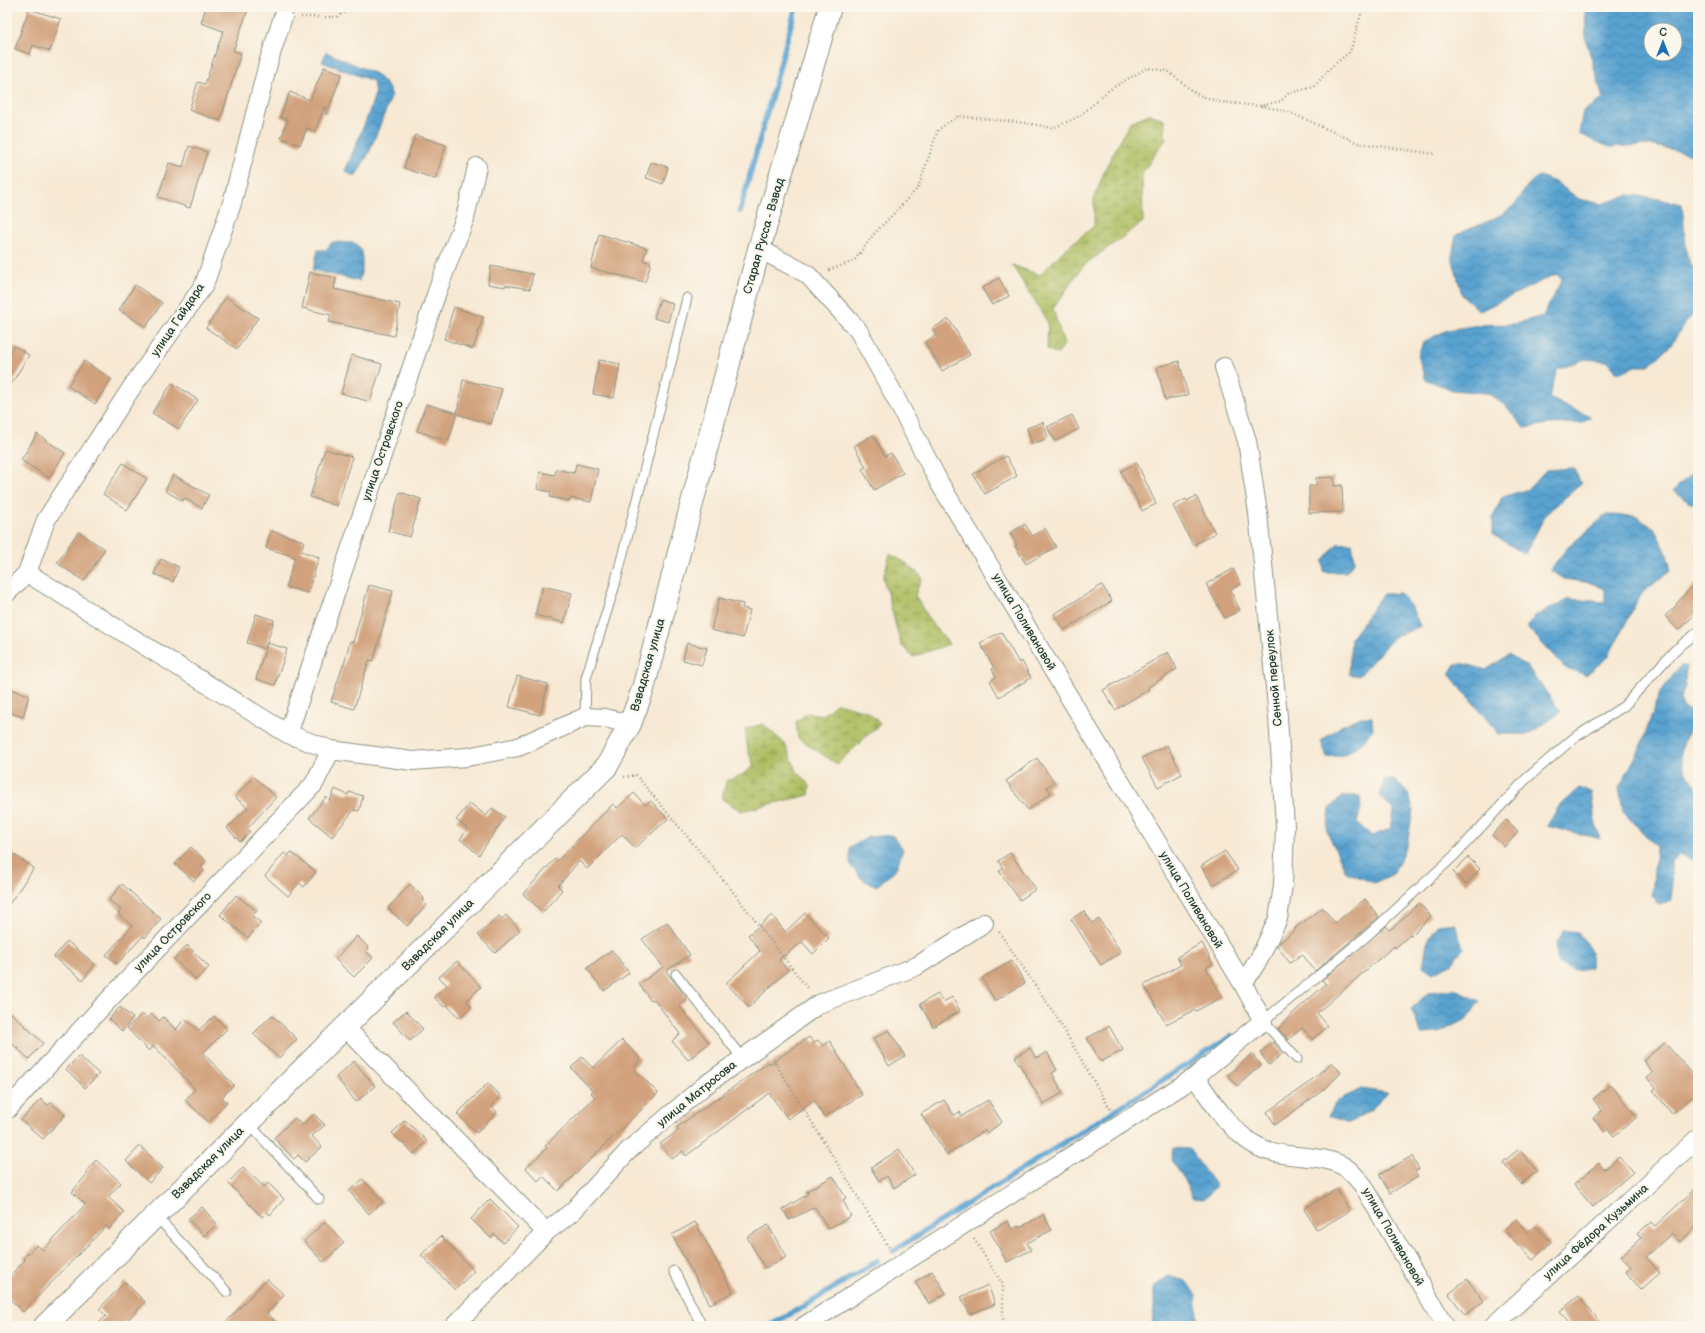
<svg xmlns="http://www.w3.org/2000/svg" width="1705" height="1333" font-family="'Balsamiq Sans',sans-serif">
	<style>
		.wetland { fill: url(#wetland-marsh); stroke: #667d4a }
		.water { fill: url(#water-waves); stroke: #3c7082; fill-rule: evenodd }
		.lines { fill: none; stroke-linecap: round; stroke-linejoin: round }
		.stream { stroke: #59a2d0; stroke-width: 5.5 }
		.building { fill: #d1a27d }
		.service-casing { stroke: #8b9384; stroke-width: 11 }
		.minor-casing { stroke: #8b9384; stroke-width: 20 }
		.tertiary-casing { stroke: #8b9384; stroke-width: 24 }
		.path { stroke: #8b9384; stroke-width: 2.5; stroke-dasharray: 1 3; stroke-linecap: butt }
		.service { stroke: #fff; stroke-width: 9 }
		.minor { stroke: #fff; stroke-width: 18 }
		.tertiary { stroke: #fff; stroke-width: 22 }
		.labels { text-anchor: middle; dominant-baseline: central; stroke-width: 4; stroke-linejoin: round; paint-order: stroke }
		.street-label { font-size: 12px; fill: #1f3d34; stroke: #fbf7ec }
	</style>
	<defs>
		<pattern id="wetland-marsh" width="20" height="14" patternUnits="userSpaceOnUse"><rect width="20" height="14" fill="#adbd60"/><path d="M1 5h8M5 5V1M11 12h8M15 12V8" fill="none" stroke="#8c9b50"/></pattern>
		<pattern id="water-waves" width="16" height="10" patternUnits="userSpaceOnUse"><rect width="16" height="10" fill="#59a2d0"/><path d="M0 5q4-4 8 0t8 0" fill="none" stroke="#4985aa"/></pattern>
	</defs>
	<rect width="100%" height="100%" fill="#fbf7ec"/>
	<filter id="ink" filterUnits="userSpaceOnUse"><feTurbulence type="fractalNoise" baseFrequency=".025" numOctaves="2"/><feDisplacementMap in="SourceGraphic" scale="8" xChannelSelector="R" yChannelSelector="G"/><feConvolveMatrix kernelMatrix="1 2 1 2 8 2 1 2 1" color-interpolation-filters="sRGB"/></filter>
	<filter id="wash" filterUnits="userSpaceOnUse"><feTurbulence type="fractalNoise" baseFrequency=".012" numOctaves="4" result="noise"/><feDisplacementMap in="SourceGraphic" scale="16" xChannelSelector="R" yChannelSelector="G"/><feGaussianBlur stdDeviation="0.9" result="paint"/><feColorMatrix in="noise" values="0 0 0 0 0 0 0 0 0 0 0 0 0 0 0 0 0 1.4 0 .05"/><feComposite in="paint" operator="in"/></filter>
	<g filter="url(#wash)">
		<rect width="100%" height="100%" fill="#f7e9d4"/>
		<path class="wetland" d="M1149 114 1164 119 1166 139 1142 173 1143 222 1083 266 1053 309 1064 344 1058 354 1047 349 1048 323 1012 265 1040 275 1063 251 1094 226V198L1107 165 1130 122Z
			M890 554 906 563 922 577 915 595 929 620 949 644 913 657 901 645 883 578Z
			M837 703 869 712 880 724 837 764 798 738 796 722 807 713 823 715Z
			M763 724 785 744 797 771 810 786 809 795 741 811 722 799 726 781 742 775 754 766 748 751 745 729Z"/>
		<path class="water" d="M1585 7H1698V157L1679 151 1649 145 1609 147 1579 134 1583 111 1603 99 1586 40ZM1651 30H1675V54H1651Z
			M326 52 376 74 386 84 392 95 369 153 355 177 345 171 367 118 375 94 373 81 322 62Z
			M1540 176 1557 183 1579 199 1602 204 1628 195 1649 197 1682 204 1687 256 1698 278V310L1685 323 1671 345 1649 366H1636L1618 373 1607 361 1585 359 1557 370 1549 398 1591 417 1582 423 1548 424 1524 428 1506 406 1487 393 1452 390 1425 379 1418 356 1423 342 1447 330 1479 325 1514 324 1543 316 1562 279 1556 274 1480 311 1462 295 1452 256 1456 235C1471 228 1503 217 1514 205 1525 193 1524 184 1540 176Z
			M332 242 355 243 362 251V268L359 281 313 270 318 250H326Z
			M1698 467V503H1690L1673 491Z
			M1574 468 1581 484 1546 514 1525 554 1493 535V517L1502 497 1528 489 1546 470Z
			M1606 515 1635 516 1654 528 1666 551 1671 570 1641 594 1608 657 1586 675 1564 667 1527 627 1535 616 1569 599 1605 602V589L1591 583 1564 579 1550 570 1567 548Z
			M1352 543 1355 561 1346 572H1324L1323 561 1337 544Z
			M1400 593 1412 608 1420 626 1393 638 1360 675H1349L1351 638 1383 594Z
			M1508 655 1526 665 1561 712 1530 734H1499L1449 674 1455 664H1466L1486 670Z
			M1680 666H1686L1685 686 1680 699 1683 707 1698 716C1698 722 1692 728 1689 732 1674 754 1683 771 1698 789V863L1679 854 1671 863 1672 900 1659 904 1652 895 1656 846 1623 812 1619 788 1640 748 1660 693Z
			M1361 717H1372L1373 729 1362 743 1344 755 1327 757 1321 741 1341 726Z
			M1385 779 1395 780 1409 795 1413 810 1407 845 1393 874 1374 883 1346 872 1327 831 1330 808 1342 796H1360L1361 808 1357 823 1372 836 1390 829 1393 810 1380 796Z
			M1579 788 1591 792 1595 820 1600 839 1547 826 1559 806Z
			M892 835 903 849 896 869 877 886 863 880 850 865V848L868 837Z
			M1455 923 1463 948 1453 963 1433 973 1423 966 1427 942 1437 925Z
			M1564 930 1578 932 1591 951 1590 968 1575 970 1558 963 1556 945Z
			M1454 989 1480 1001 1467 1019 1439 1033 1421 1034 1411 1009 1429 992Z
			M1362 1089 1388 1093 1372 1109 1349 1123 1328 1116 1338 1100Z
			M1173 1148 1189 1149 1216 1186 1204 1199 1192 1198 1185 1180 1171 1160Z
			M1168 1276 1186 1281 1196 1295 1199 1326H1152L1154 1307V1287Z"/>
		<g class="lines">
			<path class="stream" d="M740 211 796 7
				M893 1251 1232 1036
				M769 1326 813 1301 877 1261"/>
		</g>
		<g id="blocks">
			<path class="building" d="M206 7H249L233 51 241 53 220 121 189 110 198 82 205 84 223 31 201 23Z
				M29 9 61 19 50 51 33 45 30 54 15 49Z
				M324 67 342 74 326 115 325 106 315 131 307 128 300 145 281 138 288 120 280 117 290 92 310 100Z
				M415 135 446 145 435 179 404 168Z
				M189 146 207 152 190 208 158 197 169 163 183 167Z
				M651 162 668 167 663 184 646 178Z
				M599 234 647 248 643 260 651 263 645 282 591 268Z
				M491 266 533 274 530 289 505 285V287L488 284Z
				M310 272 336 278 334 289 400 304 394 336 329 322 331 315 302 308Z
				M999 278 1009 296 992 305 982 288Z
				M135 285 162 303 146 327 119 310Z
				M226 297 258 318 237 349 206 328Z
				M660 299 673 304 668 322 654 318Z
				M454 307 483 317 473 349 444 339Z
				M949 319 970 355 942 371 925 342 937 335 933 328Z
				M14 346 29 355 7 391V357Z
				M352 355 382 364 370 402 341 393Z
				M599 360 620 364 614 398 593 394Z
				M84 361 111 379 95 404 68 386Z
				M1179 361 1188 395 1165 400 1157 367Z
				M463 380 502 389 491 424 457 414 448 441 417 431 426 404 457 413Z
				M172 383 198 400 179 429 152 413Z
				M1072 415 1079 429 1055 441 1047 427Z
				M1043 422 1048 438 1032 444 1027 428Z
				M37 434 65 453 49 478 21 460Z
				M873 435 885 456 891 453 903 473 874 490 862 469 866 467 854 446Z
				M325 449 352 457 337 506 310 497Z
				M1006 456 1017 476 985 494 973 474Z
				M123 463 147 479 127 510 103 494Z
				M1137 463 1156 504 1142 511 1129 484 1127 485 1121 471Z
				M576 464 598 469 591 502 571 498 570 501 550 497 551 492 537 489 540 472 555 475 556 469 574 473Z
				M173 475 209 495 202 508 184 498 183 501 165 491Z
				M1334 477V486L1342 485 1343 512 1309 513V486H1316V478Z
				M400 492 421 499 410 537 388 531Z
				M1196 496 1215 533 1193 545 1173 506 1186 499 1187 501Z
				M1025 524 1033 536 1045 528 1056 547 1026 564 1015 546 1017 545 1010 533Z
				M271 531 304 541 301 551 319 557 308 593 286 587 295 557 266 548Z
				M78 532 105 549 84 581 57 563Z
				M161 559 179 567 173 582 154 574Z
				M1233 569 1241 584 1230 590 1240 610 1225 618 1206 584Z
				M1698 582V612L1678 630 1665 616 1677 605 1676 604 1688 591Z
				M369 585 393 591 374 658 373 661 369 660 354 709 331 702 343 665H344L350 641 353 642Z
				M1102 585 1112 601 1064 630 1054 614Z
				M543 586 572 593 564 623 535 615Z
				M719 598 743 604 742 608 750 610 743 638 711 630Z
				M256 614 274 620 265 649 247 643Z
				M1001 632 1019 663 1022 661 1031 678 999 697 990 681 996 677 992 669 994 668 980 643Z
				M267 643 287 649 275 685 256 679Z
				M687 643 707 648 702 665 683 660Z
				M1168 652 1177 669 1148 687 1149 689 1115 710 1103 690Z
				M517 676 548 684 540 715 509 707Z
				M7 688 29 695 23 717 7 712Z
				M1167 745 1182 774 1158 787 1142 758Z
				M1037 758 1054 782 1047 787 1051 793 1028 810 1006 781Z
				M254 777 276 797 247 829 250 832 240 842 227 828 248 808 235 797Z
				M335 789 348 795 349 792 363 796 359 811 354 810 332 837 309 818 326 797 330 801Z
				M634 793 645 805 651 801 668 819 635 848 622 834 587 869 579 861 558 886 562 890 543 912 523 894 555 859 557 861 613 804 617 808Z
				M470 803 486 816 492 808 505 817 479 855 460 839 468 829 456 820Z
				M1506 820 1518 832 1504 847 1492 835Z
				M191 847 206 861 201 867 204 870 194 881 175 864Z
				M7 850 34 868 7 907Z
				M1225 851 1238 870 1213 885 1201 866Z
				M291 852 316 872 304 887 299 883 288 896 265 876 284 853 288 856Z
				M1010 853 1036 889 1020 900 999 871 1003 868 998 861Z
				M1468 857 1480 869 1466 884 1453 872Z
				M122 884 161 919 145 938 143 936 117 964 106 955 132 926 118 914 121 910 109 900Z
				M410 884 424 898 422 900 427 905 407 926 388 908Z
				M236 895 257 911 252 916 261 923 248 938 220 915Z
				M1365 899 1379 917 1315 971 1302 954 1290 963 1277 946 1278 944 1296 929 1295 928 1323 908 1335 923Z
				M1419 903 1431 916 1411 936 1410 935 1395 948 1394 946 1317 1013 1328 1026 1313 1039 1302 1028 1288 1040 1278 1029 1292 1014 1326 984 1322 980 1386 926 1389 930 1396 925Z
				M1084 911 1092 923 1099 919 1121 952 1101 965 1071 919Z
				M805 913 829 938 813 954 802 942 779 960 788 970 749 1007 726 983 760 951 748 935 772 915 785 932Z
				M506 915 520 930 495 953 478 935 499 916 502 919Z
				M667 922 690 955 666 971 687 999 679 1005 709 1043 688 1060 672 1041 680 1034 654 999 651 1001 639 984 663 967 642 939Z
				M357 936 369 948 366 951 373 958 354 977 335 959Z
				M67 941 95 964 83 980 54 957Z
				M1202 943 1213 964 1206 968 1222 997 1196 1011 1195 1010 1166 1024 1144 985 1181 965 1177 957Z
				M187 945 209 967 196 980 174 959Z
				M612 950 629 973 604 991 587 968Z
				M457 961 481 987 467 1000 471 1007 459 1018 447 1005 444 1007 434 997 447 985 439 977Z
				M1012 961 1025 983 995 1001 982 978Z
				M938 994 943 1002 952 997 960 1011 933 1027 920 1004Z
				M120 1007 133 1018 122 1031 109 1019Z
				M7 1009 43 1043 29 1059 7 1039Z
				M406 1011 423 1029 410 1041 393 1022Z
				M142 1014 147 1018 152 1014 159 1021 163 1017 176 1030 184 1019 199 1030 214 1016 227 1029 203 1053 234 1085 222 1097 227 1102 209 1122 185 1100 195 1089 154 1046 149 1051 127 1028Z
				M272 1015 297 1039 279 1058 253 1034Z
				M1109 1026 1123 1050 1101 1062 1087 1038Z
				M889 1030 905 1056 889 1066 873 1039Z
				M809 1037 814 1043 818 1040 823 1046 830 1041 862 1095 824 1117 814 1100 788 1119 769 1093 686 1156 683 1151 672 1159 660 1144 679 1130 677 1127 769 1062 770 1064Z
				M622 1040 641 1059 633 1068 658 1093 558 1191 543 1176 538 1181 526 1168 547 1148 545 1146 595 1097 591 1093 593 1091 571 1068 582 1057 593 1068Z
				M1273 1042 1283 1053 1269 1065 1260 1053Z
				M1665 1043 1698 1080V1092L1672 1114 1653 1090 1656 1088 1647 1078 1653 1073 1643 1060Z
				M1030 1048 1036 1058 1047 1052 1057 1070 1052 1073 1063 1093 1043 1104 1015 1057Z
				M1252 1054 1261 1065 1237 1086 1228 1075Z
				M79 1056 99 1074 85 1088 66 1069Z
				M354 1061 375 1086 356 1102 336 1077Z
				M1332 1062 1341 1073 1326 1088 1275 1125 1267 1112 1308 1083Z
				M488 1083 501 1096 491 1106 497 1112 477 1133 457 1114Z
				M1610 1085 1637 1117 1614 1136 1608 1129 1605 1132 1593 1118 1602 1110 1593 1099Z
				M41 1099 48 1105 51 1103 65 1115 43 1139 21 1120Z
				M944 1100 954 1115 960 1112 962 1116 988 1100 1002 1122 987 1133 985 1130 947 1155 921 1114Z
				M314 1114 325 1125 312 1136 322 1147 305 1162 298 1155 294 1159 274 1138 295 1118 302 1125Z
				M405 1120 427 1141 414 1154 392 1133Z
				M140 1146 163 1168 149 1183 126 1161Z
				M899 1149 915 1175 894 1188 887 1176 879 1181 871 1168Z
				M1519 1149 1537 1171 1521 1184 1503 1162Z
				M1412 1156 1419 1169 1415 1171 1418 1177 1390 1193 1379 1175Z
				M1619 1157 1633 1172 1593 1207 1574 1185 1599 1163 1604 1170Z
				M96 1160 121 1183 108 1197 124 1212 109 1229 106 1226 23 1312 7 1296V1279L25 1260 23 1258 37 1245 43 1250 84 1206 85 1204 72 1192 88 1173 86 1171Z
				M243 1167 264 1187 268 1183 284 1199 270 1215 267 1212 262 1217 228 1183Z
				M833 1176 846 1198 843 1200 851 1216 828 1229 815 1207 789 1220 783 1209 808 1194 807 1191Z
				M363 1179 383 1202 369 1214 349 1191Z
				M1698 1186V1225L1680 1242 1672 1233 1646 1257 1660 1273 1641 1290 1626 1272 1631 1267 1621 1256 1641 1238 1637 1234 1651 1222 1655 1226Z
				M1337 1189 1350 1211 1317 1230 1304 1209Z
				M490 1199 518 1227 503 1243 494 1234 491 1238 471 1219Z
				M202 1207 217 1224 204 1236 188 1219Z
				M1043 1215 1052 1230 1027 1243 1031 1250 1007 1262 990 1231 1008 1221 1012 1230 1018 1226 1019 1228Z
				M1516 1219 1528 1232 1535 1226 1551 1242 1533 1260 1504 1230Z
				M325 1222 344 1243 323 1262 304 1241Z
				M695 1222 733 1292 710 1304 672 1235Z
				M768 1225 786 1257 765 1268 747 1237Z
				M441 1236 474 1271 455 1290 421 1255Z
				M932 1271 946 1293 929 1304 915 1282Z
				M267 1279 284 1295 267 1313 280 1326H222Z
				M1467 1279 1484 1301 1465 1315 1449 1294Z
				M125 1282 145 1302 122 1326H96L106 1316 99 1309Z
				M988 1285 995 1304 970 1314 961 1297Z
				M1579 1296 1602 1326H1572L1560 1311Z"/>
		</g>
	</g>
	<g filter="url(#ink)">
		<use href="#blocks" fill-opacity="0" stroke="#8b9384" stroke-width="1"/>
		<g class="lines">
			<defs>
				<path id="service" d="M585 717 586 678 614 588 643 476 687 298
					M676 974 742 1058
					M1297 1059 1263 1021 1368 935 1454 856 1526 779 1574 738 1624 706 1675 650 1698 632
					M248 1123 319 1199
					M155 1215 227 1292
					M674 1271 702 1326"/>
				<path id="minor" d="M759 249 807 274 858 330 892 391 940 484 1243 984 1263 1021 1195 1077 804 1326
					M1224 367 1247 441 1258 513 1278 717 1285 826 1283 885 1278 919 1259 959 1243 984
					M27 573 288 734 331 750 412 761 467 757 518 747 585 717 605 718 630 724
					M7 593 27 573 46 520 132 387 204 285 232 203 269 60 283 17
					M288 734 438 289 465 218 477 167
					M345 1027 546 1232
					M1195 1077C1212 1101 1229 1130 1255 1145 1282 1161 1318 1152 1343 1166 1350 1169 1357 1179 1363 1185L1445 1326
					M7 1110 100 1009 314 784 331 750
					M454 1326 546 1232 572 1212 629 1150 704 1086 819 1004 917 966 984 923
					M1493 1326 1698 1138"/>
				<path id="tertiary" d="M45 1326 607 766 630 724 643 689 759 249 830 7"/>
			</defs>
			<use href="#service" class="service-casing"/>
			<use href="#minor" class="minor-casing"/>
			<use href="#tertiary" class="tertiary-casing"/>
			<path class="path" d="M301 17H337L354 7
				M1261 106 1289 112 1358 143 1435 154
				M829 270 854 261 874 234 918 188 938 130 958 116 1026 123 1053 128 1080 116 1109 90 1147 68 1168 71 1196 94 1220 102 1259 106 1281 101 1289 93 1314 87 1331 67 1350 52 1363 7
				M624 777 636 775 730 888 808 989
				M999 932 1054 1013 1110 1109
				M773 1059 890 1249
				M974 1239 1003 1285V1326"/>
			<use href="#service" class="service"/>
			<use href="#minor" class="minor"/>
			<use href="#tertiary" class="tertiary"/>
		</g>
	</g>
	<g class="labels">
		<g class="street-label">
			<text transform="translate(764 236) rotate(-74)">Старая Русса - Взвад</text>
			<text transform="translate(178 320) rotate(-56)">улица Гайдара</text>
			<text transform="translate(383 451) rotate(-71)">улица Островского</text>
			<text transform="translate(1024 622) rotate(59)">улица Поливановой</text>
			<text transform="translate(648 665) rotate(-74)">Взвадская улица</text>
			<text transform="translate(1274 678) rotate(-95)">Сенной переулок</text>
			<text transform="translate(1191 900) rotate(59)">улица Поливановой</text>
			<text transform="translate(173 932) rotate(-46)">улица Островского</text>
			<text transform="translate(438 935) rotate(-45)">Взвадская улица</text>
			<text transform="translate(697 1094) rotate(-39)">улица Матросова</text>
			<text transform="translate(208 1163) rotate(-45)">Взвадская улица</text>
			<text transform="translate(1596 1232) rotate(-42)">улица Фёдора Кузьмина</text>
			<text transform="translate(1393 1237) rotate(60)">улица Поливановой</text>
		</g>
	</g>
	<rect width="1705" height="1333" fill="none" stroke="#fbf7ec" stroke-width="24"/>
	<g transform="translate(1663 42)"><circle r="19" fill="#fbf7ec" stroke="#a3ada2"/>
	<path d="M0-3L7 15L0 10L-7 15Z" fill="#1f6fb2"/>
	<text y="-6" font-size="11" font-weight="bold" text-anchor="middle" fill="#1f3d34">С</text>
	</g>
</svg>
